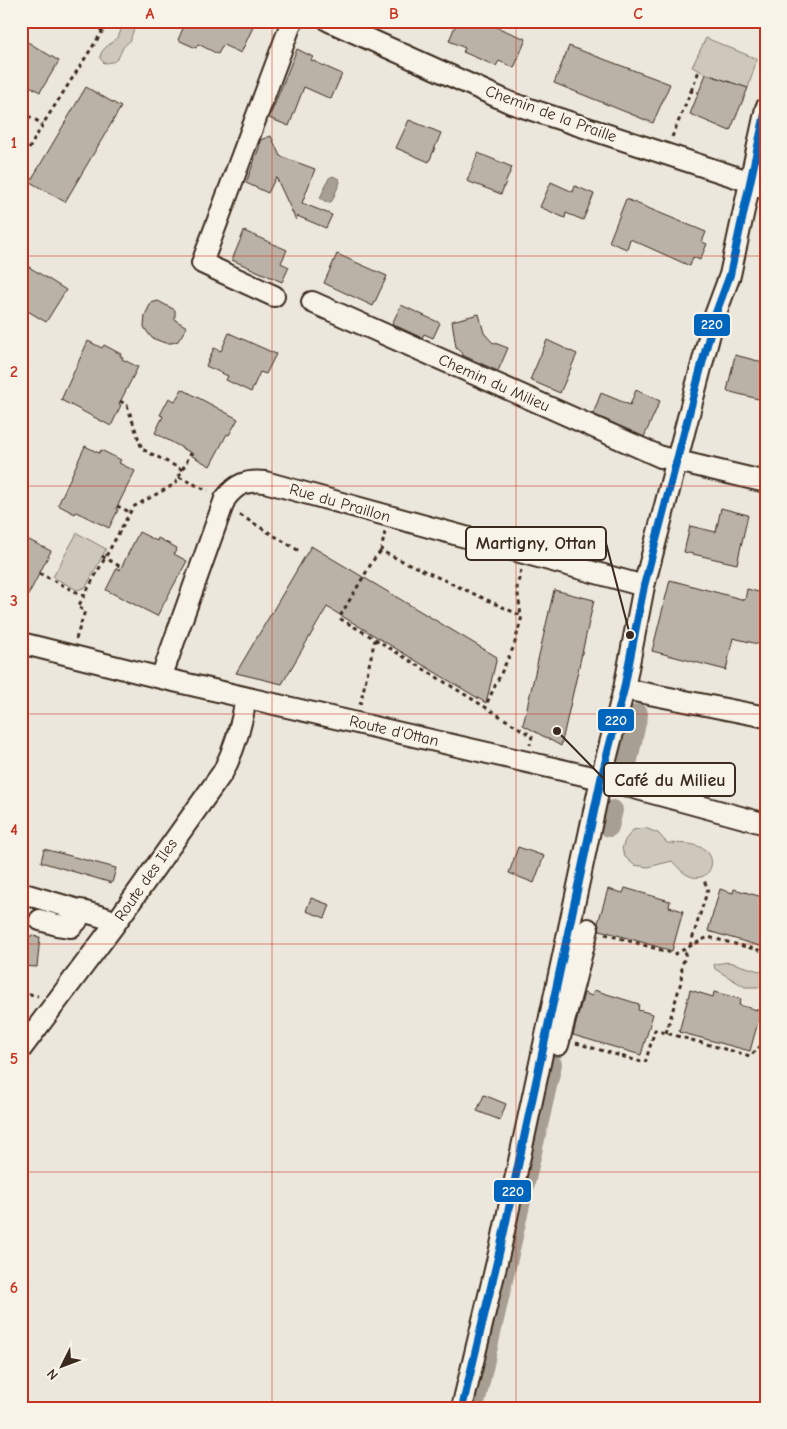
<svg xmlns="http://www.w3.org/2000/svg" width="787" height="1429" font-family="'Comic Neue',sans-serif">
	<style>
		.green { fill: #cec8bc; stroke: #84796d }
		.water { fill: #a89f93; stroke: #7c7064 }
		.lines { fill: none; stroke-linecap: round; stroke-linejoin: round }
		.canal { stroke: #a89f93; stroke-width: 20 }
		.building { fill: #bab2a7; stroke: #3b2a1e }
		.minor-casing { stroke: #3b2a1e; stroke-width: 24 }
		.path { stroke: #3b2a1e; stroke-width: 3; stroke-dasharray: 4 4; stroke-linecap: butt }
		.minor { stroke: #f7f3e8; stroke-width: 20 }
		.bus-1-casing { stroke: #f7f3e8; stroke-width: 11 }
		.bus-1 { stroke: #0065bd; stroke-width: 8 }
		.grid { fill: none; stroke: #c8321e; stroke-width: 1; stroke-opacity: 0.55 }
		.labels { text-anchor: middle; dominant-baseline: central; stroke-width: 5; stroke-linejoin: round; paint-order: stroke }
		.street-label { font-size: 16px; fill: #3b2a1e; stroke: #f7f3e8 }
		.leader { fill: none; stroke: #3b2a1e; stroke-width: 2 }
		.callout-dot { fill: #3b2a1e; stroke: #f7f3e8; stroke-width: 2 }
		.callout { fill: #f7f3e8; stroke: #3b2a1e; stroke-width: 2 }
		.callout-label { font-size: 18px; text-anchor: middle; font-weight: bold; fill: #3b2a1e }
		.line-badge { stroke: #f7f3e8; stroke-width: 2 }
		.badge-label { font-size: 14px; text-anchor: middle; font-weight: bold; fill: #fff }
		.neatline { fill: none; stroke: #c8321e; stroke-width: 2 }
		.grid-label { font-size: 16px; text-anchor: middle; font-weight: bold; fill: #c8321e }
	</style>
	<rect width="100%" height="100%" fill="#ece7dc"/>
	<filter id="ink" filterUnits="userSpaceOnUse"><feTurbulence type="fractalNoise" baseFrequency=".02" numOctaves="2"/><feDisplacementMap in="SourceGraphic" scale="10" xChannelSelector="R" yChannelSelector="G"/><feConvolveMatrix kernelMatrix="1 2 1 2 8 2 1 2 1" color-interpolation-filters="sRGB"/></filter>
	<g filter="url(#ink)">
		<path class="green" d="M122 21H135C136 29 131 33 131 40 128 43 123 46 122 50 117 60 118 62 104 63L100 58C101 45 115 45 120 33 121 30 121 25 122 21Z
			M706 38 757 59 748 88 706 74 692 67Z
			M77 533 106 549 86 587 77 590 53 577Z
			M645 828 658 833 667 843C679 844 691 842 702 848 723 859 706 890 683 872 679 869 675 864 672 861L648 867 634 865 625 857 622 849 625 840 633 830Z
			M729 962 766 973V979L763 987H745L715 969 714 964Z"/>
		<path class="water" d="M333 176 339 179 340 182 332 201 328 203 320 198 329 178Z"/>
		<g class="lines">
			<path class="canal" d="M628 760 638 714
				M609 827 613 810
				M474 1408 552 1064"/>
		</g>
		<path class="building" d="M186 21H195L206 26 209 21H241L253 27 241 53 223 45 218 54 198 44 196 48 178 40Z
			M457 21H481L526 39 514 68 499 61 496 66 463 52 465 48 449 41Z
			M21 38 59 61 40 92 21 81Z
			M569 46 670 84 653 123 554 83Z
			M297 49 313 57 311 60 342 74 331 99 304 87 289 126 269 118Z
			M706 74 748 88 730 131 690 114Z
			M86 87 121 107 65 202 30 182Z
			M409 120 441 133 429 162 396 148Z
			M271 136 280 156 315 169 302 203 332 215 326 228 297 216 296 220 276 177 268 193 246 183 259 148 260 140Z
			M478 153 512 167 501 194 467 181Z
			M551 182 573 192 575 186 594 194 583 220 566 213 565 218 540 207Z
			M626 199 706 232 702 242 707 244 700 260 693 257 690 266 630 239 627 249 609 242Z
			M244 231 287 250 281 263 289 267 282 282 232 260Z
			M337 254 387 276 373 306 324 283Z
			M21 262 66 290 46 322 21 307Z
			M158 301 175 310V320L187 327 178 341 172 343H165L152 338 148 333 144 327 145 315 151 303Z
			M401 305 440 323 433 338 424 334 422 338 392 324Z
			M479 314 484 333 492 342 508 348 498 371 464 356 456 347 452 321Z
			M229 333 276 354 266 374 260 372 251 392 226 380 228 376 206 366 214 348 221 351Z
			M547 340 577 354 560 393 530 380Z
			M88 341 102 348 104 345 121 354 120 356 123 357 122 359 138 367 119 404 121 405 111 426 61 400Z
			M735 355 766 363V401L727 391Z
			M182 389 238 419 229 435 227 434 210 466 192 456 193 454 155 433 163 416 160 415 169 398 175 401Z
			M636 390 660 401 644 437 593 414 601 393 630 405Z
			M85 446 99 453 101 450 121 460 119 463 135 471 116 509 118 510 109 528 76 512 75 514 58 505Z
			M721 508 748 515 737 564 684 552 690 526 716 532Z
			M139 532 157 541 158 538 177 548 174 554 187 561 157 616 106 590 117 568 120 570Z
			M21 536 51 551 21 609Z
			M311 546 497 657 486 703 327 607 282 684 236 673Z
			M670 580 745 600 747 589 766 594V646L733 638 726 670 652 651Z
			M554 590 594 600 561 746 523 725Z
			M518 847 544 856 534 883 509 873Z
			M44 849 116 868 112 883 41 862Z
			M625 888 670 901 669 907 683 911 672 951 600 930 598 923 608 889 623 893Z
			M720 889 733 893 734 889 766 898V948L708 931Z
			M311 898 330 905 325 918 306 911Z
			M21 935 40 937 37 967 21 966Z
			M594 990 639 1004 638 1010 653 1014 641 1055 573 1035 584 993 592 996Z
			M690 990 713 997 714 992 741 999 739 1005 761 1011 750 1051 679 1032Z
			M484 1095 506 1104 500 1120 477 1111Z"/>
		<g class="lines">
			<defs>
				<path id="minor" d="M329 21 511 103 751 182 766 189
					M274 296 202 263 292 21
					M312 302 661 457 766 482
					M21 643 161 678 601 779 766 824
					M161 678 225 499C236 484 246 480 265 482L644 586
					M624 689 766 717
					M21 893 106 918 115 924
					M40 920 57 925 71 927 77 921 81 910
					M558 1045 588 929
					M21 1049 115 924 223 772C235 748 242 724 246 698
					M462 1408 501 1245 601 779 624 689 644 586 714 318 730 275 766 108"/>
			</defs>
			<use href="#minor" class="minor-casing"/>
			<path class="path" d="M86 21 103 31
				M691 91 699 71
				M21 112 43 124
				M672 137 691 91 698 93
				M21 163 43 124 109 21
				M21 316 25 309
				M120 401 127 405 142 449 183 470
				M179 477 208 491
				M117 506 130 512
				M240 515 301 552
				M385 532 381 551 522 616 514 646 485 707
				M102 556 121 567
				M521 570 517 587 521 616
				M39 573 84 596
				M76 639 85 611 78 607 133 507 175 484 191 453
				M375 639 532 736 530 745
				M360 705 375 639 339 618 374 559 381 551
				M605 934 675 954 708 937 766 952
				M690 946 708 889 703 878
				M21 992 38 996
				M666 1033 681 982 682 966 687 949
				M576 1043 645 1063 655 1030 750 1056 766 1041"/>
			<use href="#minor" class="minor"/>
			<defs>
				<path id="bus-1" d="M462 1408 501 1245 601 779 624 689 644 586 714 318 730 275 766 109"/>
			</defs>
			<use href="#bus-1" class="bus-1-casing"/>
			<use href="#bus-1" class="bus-1"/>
		</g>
	</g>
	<path class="grid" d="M272 21V1408M516 21V1408M21 256H766M21 486H766M21 714H766M21 944H766M21 1172H766"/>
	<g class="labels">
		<g class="street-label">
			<text transform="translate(551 114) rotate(20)">Chemin de la Praille</text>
			<text transform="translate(494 383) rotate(24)">Chemin du Milieu</text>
			<text transform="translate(340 503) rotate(16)">Rue du Praillon</text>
			<text transform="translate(394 731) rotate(13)">Route d'Ottan</text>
			<text transform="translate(146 880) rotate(-55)">Route des Iles</text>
		</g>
	</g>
	<path class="leader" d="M630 635L606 543M557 731L604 779"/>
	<g class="callout-dot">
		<circle cx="630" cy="635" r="5"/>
		<circle cx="557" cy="731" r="5"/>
	</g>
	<g class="callout">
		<rect x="466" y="527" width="140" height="33" rx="5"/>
		<rect x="604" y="763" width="131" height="33" rx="5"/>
	</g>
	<g class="callout-label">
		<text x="536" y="549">Martigny, Ottan</text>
		<text x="670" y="786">Café du Milieu</text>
	</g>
	<g class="line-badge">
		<rect x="693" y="313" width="38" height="24" rx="5" fill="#0065bd"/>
		<rect x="597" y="708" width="38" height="24" rx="5" fill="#0065bd"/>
		<rect x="493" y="1179" width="39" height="24" rx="5" fill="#0065bd"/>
	</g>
	<g class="badge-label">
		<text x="712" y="329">220</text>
		<text x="616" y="725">220</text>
		<text x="513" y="1196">220</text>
	</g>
	<rect width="787" height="1429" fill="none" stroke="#f7f3e8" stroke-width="55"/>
	<g transform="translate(62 1366) rotate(228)" stroke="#f7f3e8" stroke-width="4" paint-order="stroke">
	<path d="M0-4L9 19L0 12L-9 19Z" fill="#3b2a1e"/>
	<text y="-8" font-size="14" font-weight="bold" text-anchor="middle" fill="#3b2a1e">N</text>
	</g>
	<rect x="28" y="28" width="732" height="1374" class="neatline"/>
	<g class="grid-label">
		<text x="150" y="19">A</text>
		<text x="394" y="19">B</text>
		<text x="638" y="19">C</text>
		<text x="14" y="148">1</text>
		<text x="14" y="377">2</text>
		<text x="14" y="606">3</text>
		<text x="14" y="835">4</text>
		<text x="14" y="1064">5</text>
		<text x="14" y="1293">6</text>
	</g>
</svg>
